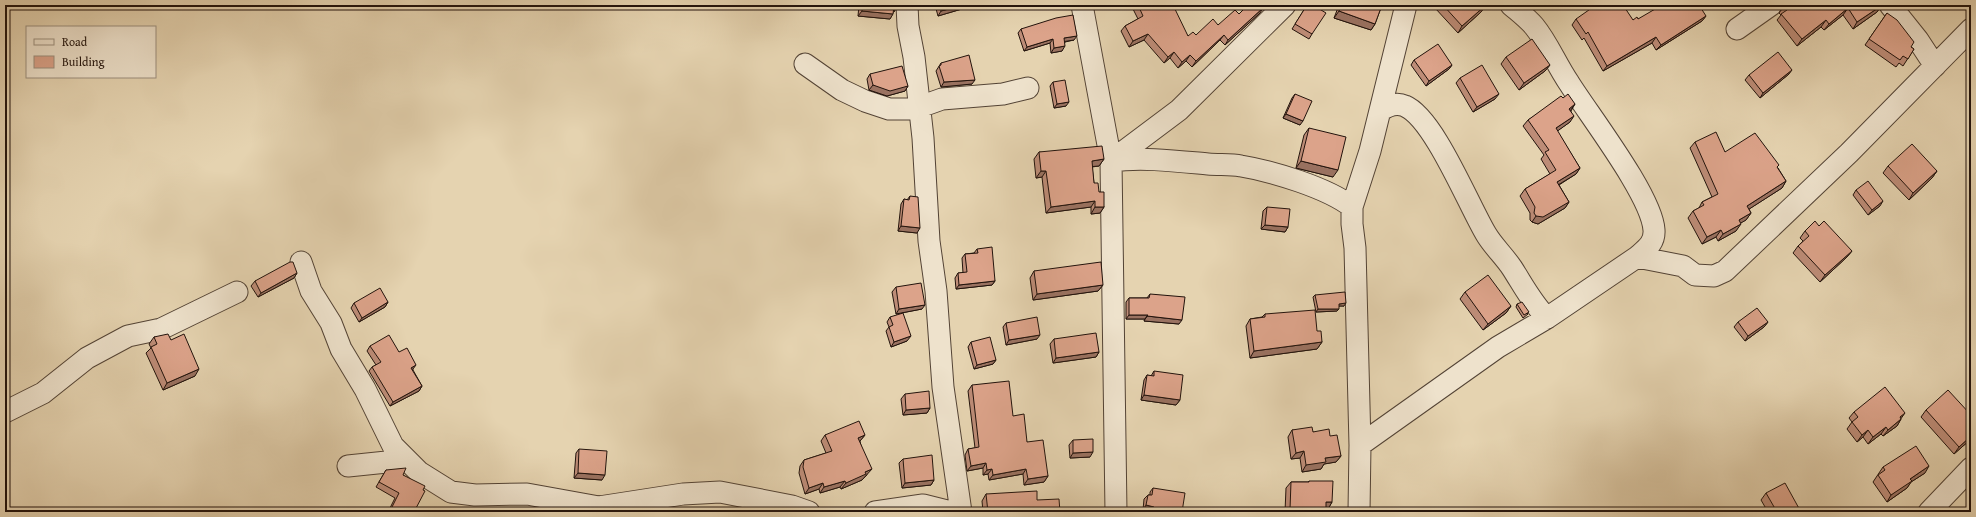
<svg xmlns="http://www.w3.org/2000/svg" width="1976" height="517" font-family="'Gentium Book Plus',serif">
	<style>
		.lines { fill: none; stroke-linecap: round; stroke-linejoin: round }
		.minor-casing { stroke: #534335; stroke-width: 23 }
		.minor { stroke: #eee2cc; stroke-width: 21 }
		.wall { fill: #bd8c77; stroke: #22130c }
		.shaded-wall { fill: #9a7261; stroke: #22130c }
		.building { fill: #dca38a; stroke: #22130c }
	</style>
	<rect width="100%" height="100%" fill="#e5d3b0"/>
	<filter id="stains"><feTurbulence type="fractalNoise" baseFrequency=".005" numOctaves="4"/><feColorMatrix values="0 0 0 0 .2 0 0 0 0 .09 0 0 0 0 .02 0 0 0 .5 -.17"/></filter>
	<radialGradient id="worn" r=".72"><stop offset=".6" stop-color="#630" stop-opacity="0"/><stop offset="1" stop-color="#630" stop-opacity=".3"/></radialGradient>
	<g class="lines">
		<defs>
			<path id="minor" d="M907 5 908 26 914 57 923 138 929 241 936 291 943 387 961 512
				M1082 5 1111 161 1116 512
				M1890 5 1918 40 1935 66
				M1737 29 1771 5
				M805 64 842 90 865 101 889 109H914L942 99 1003 94 1028 88
				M1380 111C1387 106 1396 102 1405 106 1434 118 1469 206 1486 234 1493 246 1504 256 1512 268 1523 285 1532 303 1547 318
				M1111 161C1143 157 1176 161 1208 164 1219 165 1231 164 1241 166 1272 171 1328 188 1352 207
				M1111 161 1179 110 1285 5
				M1637 257 1683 266 1695 275 1714 276 1725 271 1849 153 1971 29
				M301 262 311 291 331 323 341 349 365 389 393 446 419 472 451 492 475 495 527 494 599 507 683 494 720 492 792 506 809 512
				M5 412 43 393 87 358 128 336 161 329 237 292
				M1360 445 1498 347 1547 318 1637 257C1646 249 1655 243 1654 230 1652 196 1589 115 1569 83 1556 64 1548 43 1534 26 1527 18 1519 12 1511 5
				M348 466 406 460
				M875 512 923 505 951 512
				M1359 512 1360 445 1355 248 1352 224V207L1370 151 1406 5
				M1929 512 1971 468"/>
		</defs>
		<use href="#minor" class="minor-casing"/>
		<use href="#minor" class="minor"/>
	</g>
	<path class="wall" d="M859 5H897L890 19 858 16Z
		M935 5H973L972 6 938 16Z
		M1131 5H1164L1188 36 1196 35 1218 25 1239 14 1260 13 1225 45 1220 40 1192 67 1186 61 1178 68 1170 58 1164 63 1144 40 1129 47 1121 31 1125 26 1138 19Z
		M1307 5 1312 34 1309 39 1292 29Z
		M1339 5H1382L1375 24 1371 30 1334 18Z
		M1437 5H1486L1481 12 1458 33 1435 8Z
		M1785 5 1881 6 1877 12 1853 29 1843 15 1824 30 1821 27 1797 46 1777 20 1781 15 1779 13Z
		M1887 13 1911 47 1914 49 1903 66 1899 63 1896 67 1865 45Z
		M1706 16 1702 21 1656 50 1652 43 1603 71 1584 38 1582 40 1572 25 1576 19 1633 20 1638 19Z
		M1021 29 1074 40 1065 42 1062 51 1051 53 1050 43 1024 51 1018 33Z
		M1506 57 1550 65 1545 71 1519 90 1501 64Z
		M1414 60 1452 65 1449 69 1426 86 1411 65Z
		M941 63 972 84 941 87 936 71Z
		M870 74 908 86 905 91 887 96 869 90 867 79Z
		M1789 74 1760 98 1745 80 1749 75Z
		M1460 78 1495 99 1473 112 1456 83Z
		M1053 82 1066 106 1054 108 1050 86Z
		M1295 94 1300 125 1283 118 1292 98Z
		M1563 98 1575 104 1571 111 1570 122 1557 131 1580 168 1576 174 1559 185 1569 202 1565 208 1538 224 1532 222 1530 220V213L1520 196 1525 189 1550 174 1541 159 1544 155 1523 126 1528 120Z
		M1309 128 1333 177 1296 168 1304 135Z
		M1695 142 1725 152 1778 168 1786 181 1782 188 1749 209 1751 213 1746 220 1740 223 1736 231 1718 241 1716 237 1702 244 1688 218 1693 211 1699 208 1702 202 1712 197 1690 148Z
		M1039 152 1104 159 1099 166 1092 167 1094 183 1099 192 1104 207 1100 213 1091 214V207L1046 213 1042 177 1036 178 1034 159Z
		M1888 166 1937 171 1932 178 1909 200 1883 173Z
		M1856 190 1880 206 1868 215 1853 195Z
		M910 196 917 233 898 231 901 204 904 199 907 200Z
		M1267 207 1288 227 1285 232 1261 229 1263 211Z
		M1819 226 1852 251 1847 257 1820 282 1793 253 1798 246 1803 241 1800 238 1805 231Z
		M977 249 995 281 992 285 956 289 955 278 958 273H963L962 258 965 254 974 253Z
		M1034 271 1103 285 1098 291 1033 300 1030 278Z
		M297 273 294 278 258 297 251 286 255 281Z
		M896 287 922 309 896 314 892 292Z
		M1465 292 1511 306 1506 313 1483 330 1460 299Z
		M1150 294 1179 324 1144 321 1145 319H1126V302L1129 298H1147Z
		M1315 295 1344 306H1339L1337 311 1316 312 1313 297Z
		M388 302 385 307 359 322 351 308 354 303Z
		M1517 304 1528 314 1523 318 1516 307Z
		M1265 314 1317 331 1322 342 1317 349 1250 358 1246 326 1250 319 1262 317Z
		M890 317 907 341 891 347 886 331 889 327 887 322Z
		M1738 322H1768L1764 327 1745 341 1734 327Z
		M1006 323 1037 339 1006 345 1003 327Z
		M154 337 171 340 195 376 163 390 146 353 151 348 149 344Z
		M1054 339 1099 352 1096 357 1053 363 1050 344Z
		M971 342 996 360 993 364 974 369 968 347Z
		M370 346 399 352 413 369V370L422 386 419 391 390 406 369 371 372 367 376 365 367 351Z
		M1154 371 1180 400 1176 405 1141 400 1144 380 1147 375 1151 376Z
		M972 385 1013 416 1027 442 1048 476 1044 482 1024 485 1023 474 989 480 988 474 983 475V468L967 471 965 455 968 449 975 448 968 391Z
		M905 394 930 408 927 413 903 415 901 399Z
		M1926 410 1971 415V439L1954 454 1921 417Z
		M1854 412 1901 419 1897 426 1883 436 1881 434 1868 444 1863 437 1857 442 1847 429 1852 422 1849 418Z
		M1292 430 1313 432 1330 436 1341 456 1336 462 1324 464 1321 469 1302 472 1300 458 1291 459 1288 437Z
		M825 435H865L860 441 867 475 862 480 841 489 840 487 820 493 819 489 805 494 799 473 800 466 804 460 826 453 821 441Z
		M1073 440 1090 457 1070 458 1069 445Z
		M579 449 602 480 574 478 576 453Z
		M903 459 934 480 931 485 902 488 899 463Z
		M1883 467 1925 473 1911 482 1907 488 1887 502 1873 482Z
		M386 470 403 475 423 490 414 512H388L395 498 376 487Z
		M1309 481 1332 502 1328 509H1326L1325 512H1285L1286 488 1291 482H1308Z
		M1153 488 1182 512H1151V511L1143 510 1144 499 1148 495H1150V492Z
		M1766 493 1801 512H1768L1761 500Z
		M986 494 1060 512H983L982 501Z"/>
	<path class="shaded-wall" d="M964 5H973L972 6 938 16 941 11Z
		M1486 5 1481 12 1458 33 1462 26Z
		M894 6 897 7 894 12Z
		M1881 6 1877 12 1853 29 1857 22Z
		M1264 7 1260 13 1225 45 1228 40Z
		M1848 8 1843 15 1824 30 1829 24Z
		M862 11 893 14 890 19 858 16Z
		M1339 11 1375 24 1371 30 1334 18Z
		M1706 16 1702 21 1656 50 1661 45Z
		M1826 20 1821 27 1797 46 1802 39Z
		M1148 34 1144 40 1129 47 1133 41Z
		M1224 35 1220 40 1192 67 1196 61Z
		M1077 36 1074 40 1061 42 1064 38Z
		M1656 37 1652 43 1603 71 1607 66Z
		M1053 39 1050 43 1024 51 1027 47Z
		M1065 46 1062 51 1051 53 1054 48Z
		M1174 52 1170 58 1164 63 1168 57Z
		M1190 55 1186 61 1178 68 1182 62Z
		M1452 65 1449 69 1426 86 1429 81Z
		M1550 65 1545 71 1519 90 1524 83Z
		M1792 70 1789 74 1760 98 1763 93Z
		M975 80 972 84 941 87 944 82Z
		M873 85 908 86 905 91 887 96 869 90Z
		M1499 94 1495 99 1473 112 1477 107Z
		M1069 102 1066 106 1054 108 1057 104Z
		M1575 104 1570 111 1569 109Z
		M1286 114 1303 121 1300 125 1283 118Z
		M1574 116 1570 122 1552 135 1556 128Z
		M1104 159 1099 166 1087 167 1092 161Z
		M1301 161 1338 170 1333 177 1296 168Z
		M1580 168 1576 174 1553 188 1557 182Z
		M1041 171H1046L1042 177 1036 178Z
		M1937 171 1932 178 1909 200 1913 193Z
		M1786 181 1782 188 1743 213 1747 206Z
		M1095 201 1091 207 1046 213 1051 207Z
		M1883 201 1880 206 1868 215 1872 210Z
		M1569 202 1565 208 1538 224 1532 222 1536 216Z
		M1095 207H1104L1100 213 1091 214Z
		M1751 213 1746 220 1734 227 1739 220Z
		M1741 224 1736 231 1718 241 1723 234Z
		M1265 225 1288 227 1285 232 1261 229Z
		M901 226 920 228 917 233 898 231Z
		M1721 230 1716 237 1702 244 1707 237Z
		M1852 251 1847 257 1820 282 1825 275Z
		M297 273 294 278 258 297 261 293Z
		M995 281 992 285 956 289 959 285Z
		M1103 285 1098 291 1033 300 1037 294Z
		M388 302 385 307 359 322 362 318Z
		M1346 303 1344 306H1337L1339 304Z
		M925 305 922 309 896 314 899 309Z
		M1511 306 1506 313 1483 330 1488 324Z
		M1318 309H1339L1337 311 1316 312Z
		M1129 315H1148L1145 319H1126Z
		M1147 316 1182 320 1179 324 1144 321Z
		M1768 322 1764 327 1745 341 1748 336Z
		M1040 335 1037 339 1006 345 1009 340Z
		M911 336 907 341 891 347 894 342Z
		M1322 342 1317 349 1250 358 1254 351Z
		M1099 352 1096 357 1053 363 1056 358Z
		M996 360 993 364 974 369 977 365Z
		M416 365 413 369 408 372 411 368Z
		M199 369 195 376 163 390 167 383Z
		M422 386 419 391 390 406 393 402Z
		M1144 395 1180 400 1176 405 1141 400Z
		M930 408 927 413 903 415 906 410Z
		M1905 413 1900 420V417Z
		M1901 419 1897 426 1883 436 1888 430Z
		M1886 427 1881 434 1868 444 1873 437Z
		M1868 430 1863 437 1857 442 1862 435Z
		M865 435 860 441 854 444 858 438Z
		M1971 436V439L1954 454 1959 447Z
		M1304 451 1300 458 1291 459 1296 453Z
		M1093 452 1090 457 1070 458 1073 453Z
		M1341 456 1336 462 1324 464 1321 469 1302 472 1306 465 1325 458Z
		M986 463 983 468 967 471 971 466Z
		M1929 466 1925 473 1911 482 1907 488 1887 502 1891 495 1910 479Z
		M872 469 862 480 841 489 846 483 865 472Z
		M992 469 988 474 983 475 987 470Z
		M1026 469 1023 474 989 480 993 475Z
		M578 473 605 475 602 480 574 478Z
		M1048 476 1044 482 1024 485 1028 479Z
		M934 480 931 485 902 488 905 483Z
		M845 481 840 487 820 493 824 487Z
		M823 483 819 489 805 494 809 488Z
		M1326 502H1332L1328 509H1321Z
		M1146 505 1154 507 1151 511 1143 510Z
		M1290 509 1326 511 1325 512H1288Z"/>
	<path class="building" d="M862 5H897V7L894 6 893 14 862 11Z
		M940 5H964L941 11Z
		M1138 5H1164L1165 6 1173 5 1188 36 1193 32 1196 35 1213 19 1218 25 1235 10 1239 14 1248 5H1262L1264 7 1228 40 1224 35 1196 61 1190 55 1182 62 1174 52 1168 57 1148 34 1133 41 1125 26 1143 16Z
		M1307 5H1313L1326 13 1312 34 1295 24Z
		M1341 5H1382L1375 24 1339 11Z
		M1443 5H1486L1462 26Z
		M1596 5H1623L1633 20 1637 17 1638 19 1662 5H1699L1706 16 1661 45 1656 37 1607 66 1588 32 1586 34 1576 19Z
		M1785 5H1881V6L1857 22 1848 8 1829 24 1826 20 1802 39 1781 14 1787 10 1784 6Z
		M1887 13 1897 20 1914 42 1911 47 1914 49 1908 59 1903 56 1900 60 1869 39Z
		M1073 15 1077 36 1064 38 1065 46 1054 48 1053 39 1027 47 1021 29 1056 18Z
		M1532 39 1550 65 1524 83 1506 57Z
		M1438 44 1452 65 1429 81 1414 60Z
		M1778 52 1792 70 1763 93 1749 75Z
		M969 55 975 80 944 82 939 66 941 65V63Z
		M1482 65 1499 94 1477 107 1460 78Z
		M902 66 908 86 890 91 873 85 870 74Z
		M1065 80 1069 102 1057 104 1053 82Z
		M1295 94 1312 101 1303 121 1286 114Z
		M1568 94 1575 104 1569 109 1574 116 1556 128 1580 168 1557 182 1569 202 1543 217 1536 216 1534 213 1535 207 1525 189 1556 170 1545 152 1549 150 1528 120 1561 96 1563 98Z
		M1309 128 1346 137 1338 170 1301 161Z
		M1716 132 1725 152 1755 133 1779 165 1777 167 1786 181 1747 206 1751 213 1739 220 1741 224 1723 234 1721 230 1707 237 1693 211 1704 205 1702 202 1718 194 1695 142Z
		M1912 144 1937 171 1913 193 1888 166Z
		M1102 146 1104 159 1092 161 1094 183H1098L1099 192H1104V207H1095V201L1051 207 1046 171H1041L1039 152Z
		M1868 181 1883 201 1872 210 1856 190Z
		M910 196 918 197 920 228 901 226 904 199 909 200Z
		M1267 207 1290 209 1288 227 1265 225Z
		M1815 221 1819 226 1824 221 1852 251 1825 275 1798 246 1809 236 1805 231Z
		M992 247 995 281 959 285 958 273 967 272 965 254 978 253 977 249Z
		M290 262H293L297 273 261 293 255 281Z
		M1101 262 1103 285 1037 294 1034 271Z
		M1488 275 1511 306 1488 324 1465 292Z
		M921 283 925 305 899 309 896 287Z
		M380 288 388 302 362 318 354 303Z
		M1345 292 1346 303 1339 304V309H1318L1315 295Z
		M1150 294 1185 297 1182 320 1147 316 1148 315H1129V298H1149Z
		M1522 302 1529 312 1524 315 1517 304Z
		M1757 308 1768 322 1748 336 1738 322Z
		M1315 310 1317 331H1321L1322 342 1254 351 1250 319 1265 317V314Z
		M903 313 911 336 894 342 889 327 893 325 890 317Z
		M1037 317 1040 335 1009 340 1006 323Z
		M1096 333 1099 352 1056 358 1054 339Z
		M168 334 171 340 184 334 199 369 167 383 151 347 157 344 154 337Z
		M389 335 399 352 407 348 416 365 411 368 422 386 393 402 372 367 381 362 370 346Z
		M990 337 996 360 977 365 971 342Z
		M1154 371 1183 375 1180 400 1144 395 1147 375 1154 376Z
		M1009 381 1013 416 1024 414 1027 442 1043 440 1048 476 1028 479 1026 469 993 475 992 469 987 470 986 463 971 466 968 449 979 447 972 385Z
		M1885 387 1905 413 1900 417 1901 419 1888 430 1886 427 1873 437 1868 430 1862 435 1852 422 1858 417 1854 412Z
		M1948 390 1971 415V436L1959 447 1926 410Z
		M929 391 930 408 906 410 905 394Z
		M859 421 865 435 858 438 872 469 865 472 866 474 846 483 845 481 824 487 823 483 809 488 803 467 804 460 832 451 825 435Z
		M1312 427 1313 432 1329 429 1330 436 1337 435 1341 456 1325 458 1326 462 1306 465 1304 451 1296 453 1292 430Z
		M1093 439V452L1073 453V440Z
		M1916 446 1929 466 1910 479 1912 481 1891 495 1878 475 1885 470 1883 467Z
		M579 449 607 451 605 475 578 473Z
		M932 455 934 480 905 483 903 459Z
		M406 468 403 475 425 486 423 490 425 491 414 512H398L391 509 399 493 379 482 386 470Z
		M1309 481H1333L1332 502H1326V511L1290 509 1291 482H1309Z
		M1785 483 1801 512H1777L1766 493Z
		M1153 488 1185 493 1182 512H1153L1154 507 1146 505 1148 495H1152Z
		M1037 491V500L1059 499 1060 512H988L986 494Z
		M644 508V512H625V511Z"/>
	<rect width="1976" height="517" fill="none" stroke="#e5d3b0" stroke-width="20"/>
	<rect x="6" y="6" width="1964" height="505" fill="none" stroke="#22130c" stroke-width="2"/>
	<rect x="10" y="10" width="1956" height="497" fill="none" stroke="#22130c"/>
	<rect x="26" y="26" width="130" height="52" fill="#eee2cc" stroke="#9c8f7f"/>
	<rect x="34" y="39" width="20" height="6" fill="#eee2cc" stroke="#9c8f7f"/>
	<text x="62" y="46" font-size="12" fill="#22130c">Road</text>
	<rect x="34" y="56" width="20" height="12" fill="#dca38a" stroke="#9c8f7f"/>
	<text x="62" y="66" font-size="12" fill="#22130c">Building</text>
	<rect width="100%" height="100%" filter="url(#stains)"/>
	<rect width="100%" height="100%" fill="url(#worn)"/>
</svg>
